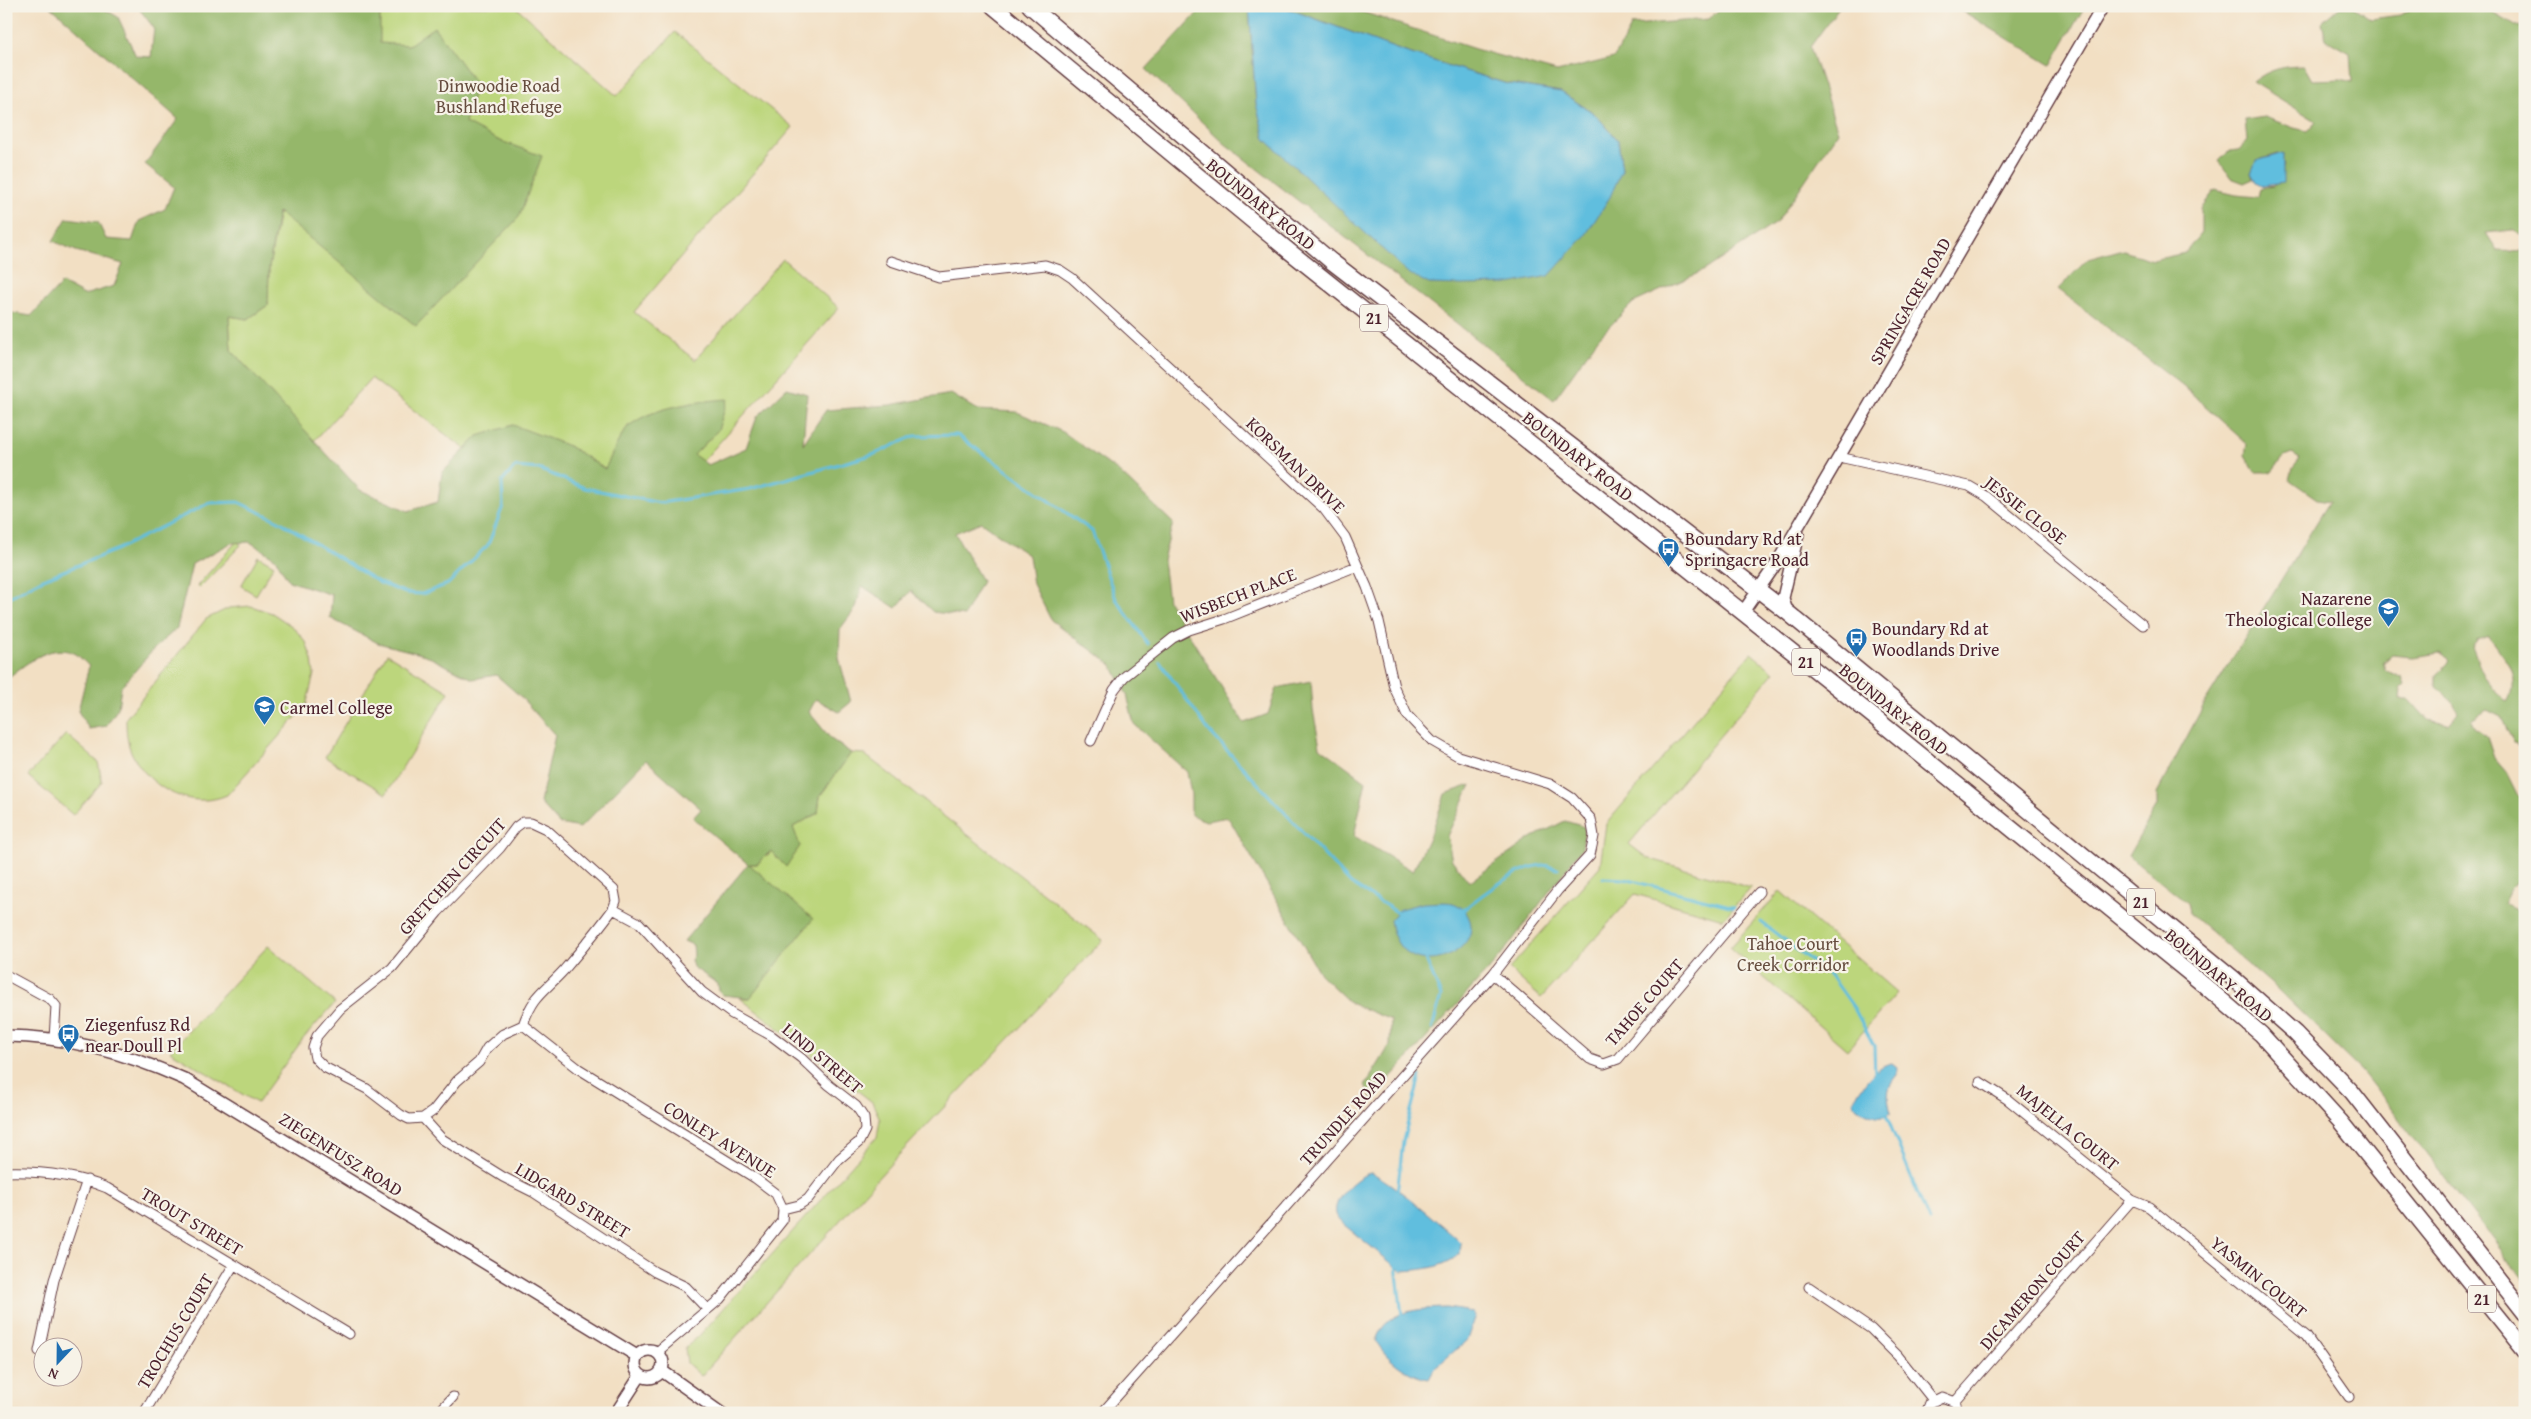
<svg xmlns="http://www.w3.org/2000/svg" width="2531" height="1419" font-family="'Gentium Book Plus',serif">
	<style>
		.green { fill: #bcd67b; stroke: #837a53 }
		.forest { fill: #95b76b; stroke: #706b4b; fill-rule: evenodd }
		.water { fill: #60bede; stroke: #556e84 }
		.lines { fill: none; stroke-linecap: round; stroke-linejoin: round }
		.stream { stroke: #60bede; stroke-width: 3 }
		.minor-casing { stroke: #633c42; stroke-width: 11 }
		.tertiary-casing { stroke: #633c42; stroke-width: 14 }
		.trunk-casing { stroke: #633c42; stroke-width: 18 }
		.minor { stroke: #fff; stroke-width: 9 }
		.tertiary { stroke: #fff; stroke-width: 11 }
		.trunk { stroke: #fff; stroke-width: 15 }
		.labels { text-anchor: middle; dominant-baseline: central; stroke-width: 4.5; stroke-linejoin: round; paint-order: stroke }
		.shield { fill: #f7f3e8; stroke: #7e5f64; stroke-width: 1 }
		.shield-label { font-size: 16px; font-weight: bold; fill: #4a1f2b }
		.park-label { font-size: 18px; fill: #664d3f; stroke: #f7f3e8 }
		.street-label { font-size: 18px; fill: #4a1f2b; stroke: #f7f3e8 }
		.poi-label { font-size: 18px; fill: #4a1f2b; stroke: #f7f3e8; text-anchor: start }
	</style>
	<rect width="100%" height="100%" fill="#f7f3e8"/>
	<filter id="ink" filterUnits="userSpaceOnUse"><feTurbulence type="fractalNoise" baseFrequency=".02" numOctaves="2"/><feDisplacementMap in="SourceGraphic" scale="10" xChannelSelector="R" yChannelSelector="G"/><feConvolveMatrix kernelMatrix="1 2 1 2 8 2 1 2 1" color-interpolation-filters="sRGB"/></filter>
	<filter id="wash" filterUnits="userSpaceOnUse"><feTurbulence type="fractalNoise" baseFrequency=".0096" numOctaves="4" result="noise"/><feDisplacementMap in="SourceGraphic" scale="20" xChannelSelector="R" yChannelSelector="G"/><feGaussianBlur stdDeviation="1.12" result="paint"/><feColorMatrix in="noise" values="0 0 0 0 0 0 0 0 0 0 0 0 0 0 0 0 0 1.4 0 .05"/><feComposite in="paint" operator="in"/></filter>
	<g filter="url(#wash)">
		<rect width="100%" height="100%" fill="#f2dfc3"/>
		<path class="green" d="M282 6H515L617 96 675 32 793 127 634 312 695 360 783 259 839 308 702 462 693 456 718 430 701 401 653 413 628 426 605 470 569 446 478 436 465 449 371 378 314 441 231 350 229 316 248 319 268 305 269 268 279 211 416 326Z
			M237 541 241 545 199 588 197 586Z
			M258 556 274 565 256 595 241 586Z
			M251 606 272 613 293 627 306 642 312 660 314 674 306 706 227 795C192 810 153 790 135 759 127 747 126 733 126 718L206 619 229 608Z
			M1751 653 1774 672 1629 844 1647 858 1751 888 1723 919 1635 894 1541 998 1509 969 1600 866 1606 824Z
			M387 654 449 692 386 794 325 757Z
			M66 734 98 762 102 782 73 815 28 776Z
			M851 753 864 754 1103 940 895 1159 701 1376 687 1363 685 1348 698 1337 877 1137 880 1119 872 1102 740 998H750L749 864H757L772 851 776 858 793 827 818 813 820 796Z
			M1780 891 1897 993 1847 1050 1730 948Z
			M268 946 335 1003 303 1039 257 1103 170 1051Z"/>
		<path class="forest" d="M50 6H99L118 17 136 56 151 57 154 28 140 10 141 6H382L380 17V43L409 45 434 27 476 84 465 123 498 140 542 156 519 217 416 326 278 212 269 268 268 305 248 319 229 316 231 350 360 490 408 511 438 502 442 473 478 436 513 425 569 446 605 469C610 459 621 432 629 426 652 407 699 401 728 399L718 430 694 455 708 465 746 448 757 417 787 388 807 394 803 444 826 410 890 405 951 394 977 410 1017 412 1063 432 1119 472 1173 523 1163 560 1168 601 1244 723 1268 714 1277 688 1311 681 1313 710 1320 747 1366 781 1354 836 1413 871 1433 829 1445 794 1471 785 1447 836 1452 860 1469 882 1533 837 1565 821 1585 827 1582 848 1500 957 1372 1098 1365 1086 1390 1045 1391 1020 1350 1003 1320 974 1228 817 1206 821 1191 815V794L1187 772 1134 724 1127 695 1112 665 1051 620 1033 584 1029 556 981 522 955 533 982 581 964 616 933 612 911 591 896 608 862 586 856 608 840 629 839 658 851 702 839 712 816 699 809 712 831 739 851 753 820 796 818 813 793 827 800 846 786 867 771 851 757 864H749L813 919 750 998 723 995 719 991 718 984 693 967 691 960 694 955 693 945 684 941 748 864 693 818 701 809 646 760 580 828 559 824 540 803 555 735 520 696 496 675 473 679 425 655 378 643 330 618 332 595 289 581 275 558 250 542 231 543 192 564 177 628 154 649 121 687 118 708 106 726 89 729 78 711 89 666C84 662 79 655 74 653 49 642 24 666 6 679V312L31 316 62 283 84 295 114 286 123 264 76 251 53 241 67 218 98 222 106 239 132 241 139 221 165 209 174 187 145 164 178 119Z
			M1204 6H1249L1256 104 1430 284H1508L1622 170 1618 140 1595 114 1561 92 1504 83 1402 51 1281 6H1344L1475 49 1557 72 1614 58 1632 25 1709 19 1723 6H1840L1810 47 1838 132 1777 222 1705 270 1633 303 1598 338 1554 400 1224 143 1146 69Z
			M1954 6H2085L2051 65Z
			M2340 6H2352L2371 19 2400 15 2411 9V6H2483L2519 27 2525 23V237L2512 230 2486 233 2497 250 2525 251V750L2513 742 2501 717 2487 710 2471 720 2474 728 2487 737 2494 758 2506 772 2518 796 2525 799V879L2521 878 2510 890 2503 904 2525 914V1281L2363 1073 2275 987 2189 913 2187 903 2128 856 2157 806V793L2206 701 2330 501 2317 499 2290 480 2293 468 2300 459 2292 454 2284 457 2272 472H2255L2245 455 2247 444 2190 392 2058 289 2088 259 2120 250 2153 260 2185 253 2201 233V208L2215 190 2236 195 2258 197 2260 188 2274 186 2284 166 2282 160 2283 154H2277L2256 161 2251 173 2253 179 2244 183 2231 178 2219 161 2229 151 2239 150 2247 140 2245 120 2265 117 2294 128 2307 131 2316 121 2253 82C2269 69 2284 66 2304 66L2312 80 2341 79 2352 82 2350 53 2326 39 2322 22ZM2489 636C2502 654 2523 679 2508 701 2487 688 2481 668 2472 647L2478 640ZM2441 653 2449 661 2436 675V687L2452 700 2458 712 2448 724 2428 720 2409 699H2400L2401 689 2405 685 2402 678 2385 670 2383 663 2392 655 2412 657Z"/>
		<path class="water" d="M1249 6H1281L1402 51 1504 83 1561 92 1595 114 1618 140 1622 170 1610 197 1585 236 1549 276 1508 284 1462 285 1429 284 1408 273 1265 139 1256 104Z
			M2283 153V183L2263 186 2256 182 2251 173 2256 161Z
			M1423 903C1432 903 1444 901 1453 903 1462 906 1466 911 1469 918 1485 954 1400 990 1390 920L1400 909Z
			M1892 1063 1897 1067V1075C1886 1087 1887 1098 1891 1113 1878 1121 1866 1113 1854 1105L1853 1101C1861 1088 1875 1065 1892 1063Z
			M1371 1173C1385 1176 1448 1230 1461 1243L1460 1254C1443 1268 1422 1270 1401 1271L1343 1224C1341 1221 1337 1218 1336 1214 1332 1199 1357 1175 1371 1173Z
			M1447 1308 1473 1312 1475 1316 1467 1340 1435 1368 1429 1379C1408 1376 1387 1360 1376 1341 1386 1309 1418 1309 1447 1308Z"/>
		<g class="lines">
			<path class="stream" d="M6 599 41 580 116 550 209 503 238 502 279 521 380 583 406 593 422 594 448 584 488 545 503 506 502 482 515 467 539 469 585 488 660 503 750 489 875 454 914 436 957 435 1092 531 1116 599 1148 644
				M1160 662 1209 731 1351 884 1400 914
				M1603 878 1625 879 1734 907
				M1462 911C1480 896 1519 866 1543 865 1547 865 1553 868 1558 869
				M1761 922 1832 977 1854 1008 1874 1046 1875 1078
				M1425 957 1441 996 1432 1029
				M1885 1112 1929 1221
				M1397 1194 1403 1141 1420 1076
				M1396 1265 1402 1316"/>
		</g>
	</g>
	<g filter="url(#ink)">
		<g class="lines">
			<defs>
				<path id="minor" d="M891 261 939 277 1045 265 1060 270 1072 278 1324 509 1345 537 1367 587 1379 621 1394 687 1407 715 1432 741 1458 756 1550 784 1572 798 1591 819 1594 836 1592 846 1590 855 1558 890 1493 974 1102 1413
					M1839 457 1969 486 1986 496 2143 625
					M1091 741 1114 690 1124 677 1173 638 1189 630 1224 619 1357 566
					M523 822H531L546 829 614 890 616 901 613 909C598 930 581 950 564 970 543 993 534 994 523 1025L503 1034 487 1048 479 1062 457 1081 433 1111 423 1118 409 1119 401 1115 367 1089 324 1067 315 1058 313 1048 317 1036 340 1009 392 968 438 912 500 848 516 827Z
					M613 909 639 923 702 992 732 1014 772 1036 801 1058 829 1085 856 1106 864 1118 865 1130 859 1142 839 1159 808 1199 799 1205 783 1209
					M1493 974 1590 1059 1604 1064 1618 1059 1759 892
					M6 975 50 999 56 1006 54 1039
					M523 1025 579 1069 755 1178 776 1194 783 1209 782 1221 720 1299 657 1352
					M1980 1082 2007 1099 2132 1200 2149 1207 2306 1336 2349 1397
					M423 1118 442 1139 503 1177 533 1192 655 1272 686 1287 707 1309
					M6 1172C42 1171 74 1175 107 1188L349 1334
					M1809 1287 1871 1329 1898 1356 1933 1400
					M39 1351 54 1280 87 1180
					M1955 1402 2132 1200
					M144 1413 233 1266
					M438 1413 453 1397
					M1926 1413 1930 1403 1942 1397 1955 1402 1959 1413"/>
				<path id="tertiary" d="M1743 612 1778 561 2103 6
					M1787 612 1783 598 1798 534
					M6 1036C68 1036 128 1054 184 1079L637 1356
					M635 1364a14 14 0 1 1 28 0a14 14 0 1 1-28 0Z
					M662 1371 721 1413
					M616 1413 640 1376"/>
				<path id="trunk" d="M993 6 1289 251 1869 713 2204 985 2261 1034 2340 1121 2525 1351
					M1030 6 1331 261 1787 612 2234 979 2295 1033 2352 1092 2525 1313"/>
			</defs>
			<use href="#minor" class="minor-casing"/>
			<use href="#tertiary" class="tertiary-casing"/>
			<use href="#trunk" class="trunk-casing"/>
			<use href="#minor" class="minor"/>
			<use href="#tertiary" class="tertiary"/>
			<use href="#trunk" class="trunk"/>
		</g>
	</g>
	<defs>
		<symbol id="bus-pin" viewBox="-11 -11 22 30"><path d="M0 17L-7.5 6A9.5 9.5 0 1 1 7.5 6Z" fill="#1f6fb2" stroke="#f7f3e8"/><path d="M-5-6H5V4H4V6H2V4H-2V6H-4V4H-5ZM-3.5-4V0h7V-4ZM-3.5 1.2v1.5H-2V1.2ZM2 1.2v1.5H3.5V1.2Z" fill="#fff"/></symbol>
		<symbol id="university-pin" viewBox="-11 -11 22 30"><path d="M0 17L-7.5 6A9.5 9.5 0 1 1 7.5 6Z" fill="#1f6fb2" stroke="#f7f3e8"/><path d="M0-5L7-2L0 1L-7-2ZM-4 1L0 2.5L4 1V4Q0 6-4 4Z" fill="#fff"/></symbol>
		<symbol id="school-pin" viewBox="-11 -11 22 30"><path d="M0 17L-7.5 6A9.5 9.5 0 1 1 7.5 6Z" fill="#1f6fb2" stroke="#f7f3e8"/><path d="M0-5L7-2L0 1L-7-2ZM-4 1L0 2.5L4 1V4Q0 6-4 4Z" fill="#fff"/></symbol>
	</defs>
	<g fill-rule="evenodd">
		<use href="#bus-pin" x="1656" y="536" width="25" height="34"/>
		<use href="#university-pin" x="2376" y="596" width="25" height="34"/>
		<use href="#bus-pin" x="1844" y="626" width="25" height="34"/>
		<use href="#school-pin" x="252" y="694" width="25" height="34"/>
		<use href="#bus-pin" x="56" y="1022" width="25" height="34"/>
	</g>
	<g class="labels">
		<g class="shield">
			<rect x="1360" y="304.5" width="28" height="27" rx="4"/>
			<rect x="1792" y="648.5" width="28" height="27" rx="4"/>
			<rect x="2127" y="888.5" width="28" height="27" rx="4"/>
			<rect x="2468" y="1285.5" width="28" height="27" rx="4"/>
		</g>
		<g class="shield-label">
			<text x="1374" y="318">21</text>
			<text x="1806" y="662">21</text>
			<text x="2141" y="902">21</text>
			<text x="2482" y="1299">21</text>
		</g>
		<g class="park-label">
			<text x="499" y="85">Dinwoodie Road<tspan x="499" dy="21">Bushland Refuge</tspan></text>
			<text x="1793" y="943">Tahoe Court<tspan x="1793" dy="21">Creek Corridor</tspan></text>
		</g>
		<g class="street-label">
			<text transform="translate(1261 204) rotate(39)">BOUNDARY ROAD</text>
			<text transform="translate(1910 301) rotate(-60)">SPRINGACRE ROAD</text>
			<text transform="translate(1578 456) rotate(38)">BOUNDARY ROAD</text>
			<text transform="translate(1296 465) rotate(44)">KORSMAN DRIVE</text>
			<text transform="translate(2026 510) rotate(38)">JESSIE CLOSE</text>
			<text transform="translate(1238 595) rotate(-21)">WISBECH PLACE</text>
			<text transform="translate(1894 709) rotate(39)">BOUNDARY ROAD</text>
			<text transform="translate(452 876) rotate(-48)">GRETCHEN CIRCUIT</text>
			<text transform="translate(2219 975) rotate(40)">BOUNDARY ROAD</text>
			<text transform="translate(1644 1002) rotate(-49)">TAHOE COURT</text>
			<text transform="translate(823 1058) rotate(40)">LIND STREET</text>
			<text transform="translate(1343 1118) rotate(-48)">TRUNDLE ROAD</text>
			<text transform="translate(2068 1127) rotate(39)">MAJELLA COURT</text>
			<text transform="translate(720 1139) rotate(32)">CONLEY AVENUE</text>
			<text transform="translate(341 1154) rotate(32)">ZIEGENFUSZ ROAD</text>
			<text transform="translate(573 1200) rotate(31)">LIDGARD STREET</text>
			<text transform="translate(192 1221) rotate(31)">TROUT STREET</text>
			<text transform="translate(2259 1277) rotate(39)">YASMIN COURT</text>
			<text transform="translate(2032 1290) rotate(-49)">DICAMERON COURT</text>
			<text transform="translate(175 1331) rotate(-59)">TROCHUS COURT</text>
		</g>
		<g class="poi-label">
			<text x="1685" y="538">Boundary Rd at<tspan x="1685" dy="21">Springacre Road</tspan></text>
			<text x="2372" y="598" text-anchor="end">Nazarene<tspan x="2372" dy="21">Theological College</tspan></text>
			<text x="1872" y="628">Boundary Rd at<tspan x="1872" dy="21">Woodlands Drive</tspan></text>
			<text x="280" y="707">Carmel College</text>
			<text x="85" y="1024">Ziegenfusz Rd<tspan x="85" dy="21">near Doull Pl</tspan></text>
		</g>
	</g>
	<rect width="2531" height="1419" fill="none" stroke="#f7f3e8" stroke-width="25"/>
	<g transform="translate(58 1362) rotate(202)"><circle r="24" fill="#f7f3e8" stroke="#b29e9c"/>
	<path d="M0-4L9 19L0 12L-9 19Z" fill="#1f6fb2"/>
	<text y="-8" font-size="14" font-weight="bold" text-anchor="middle" fill="#4a1f2b">N</text>
	</g>
</svg>
